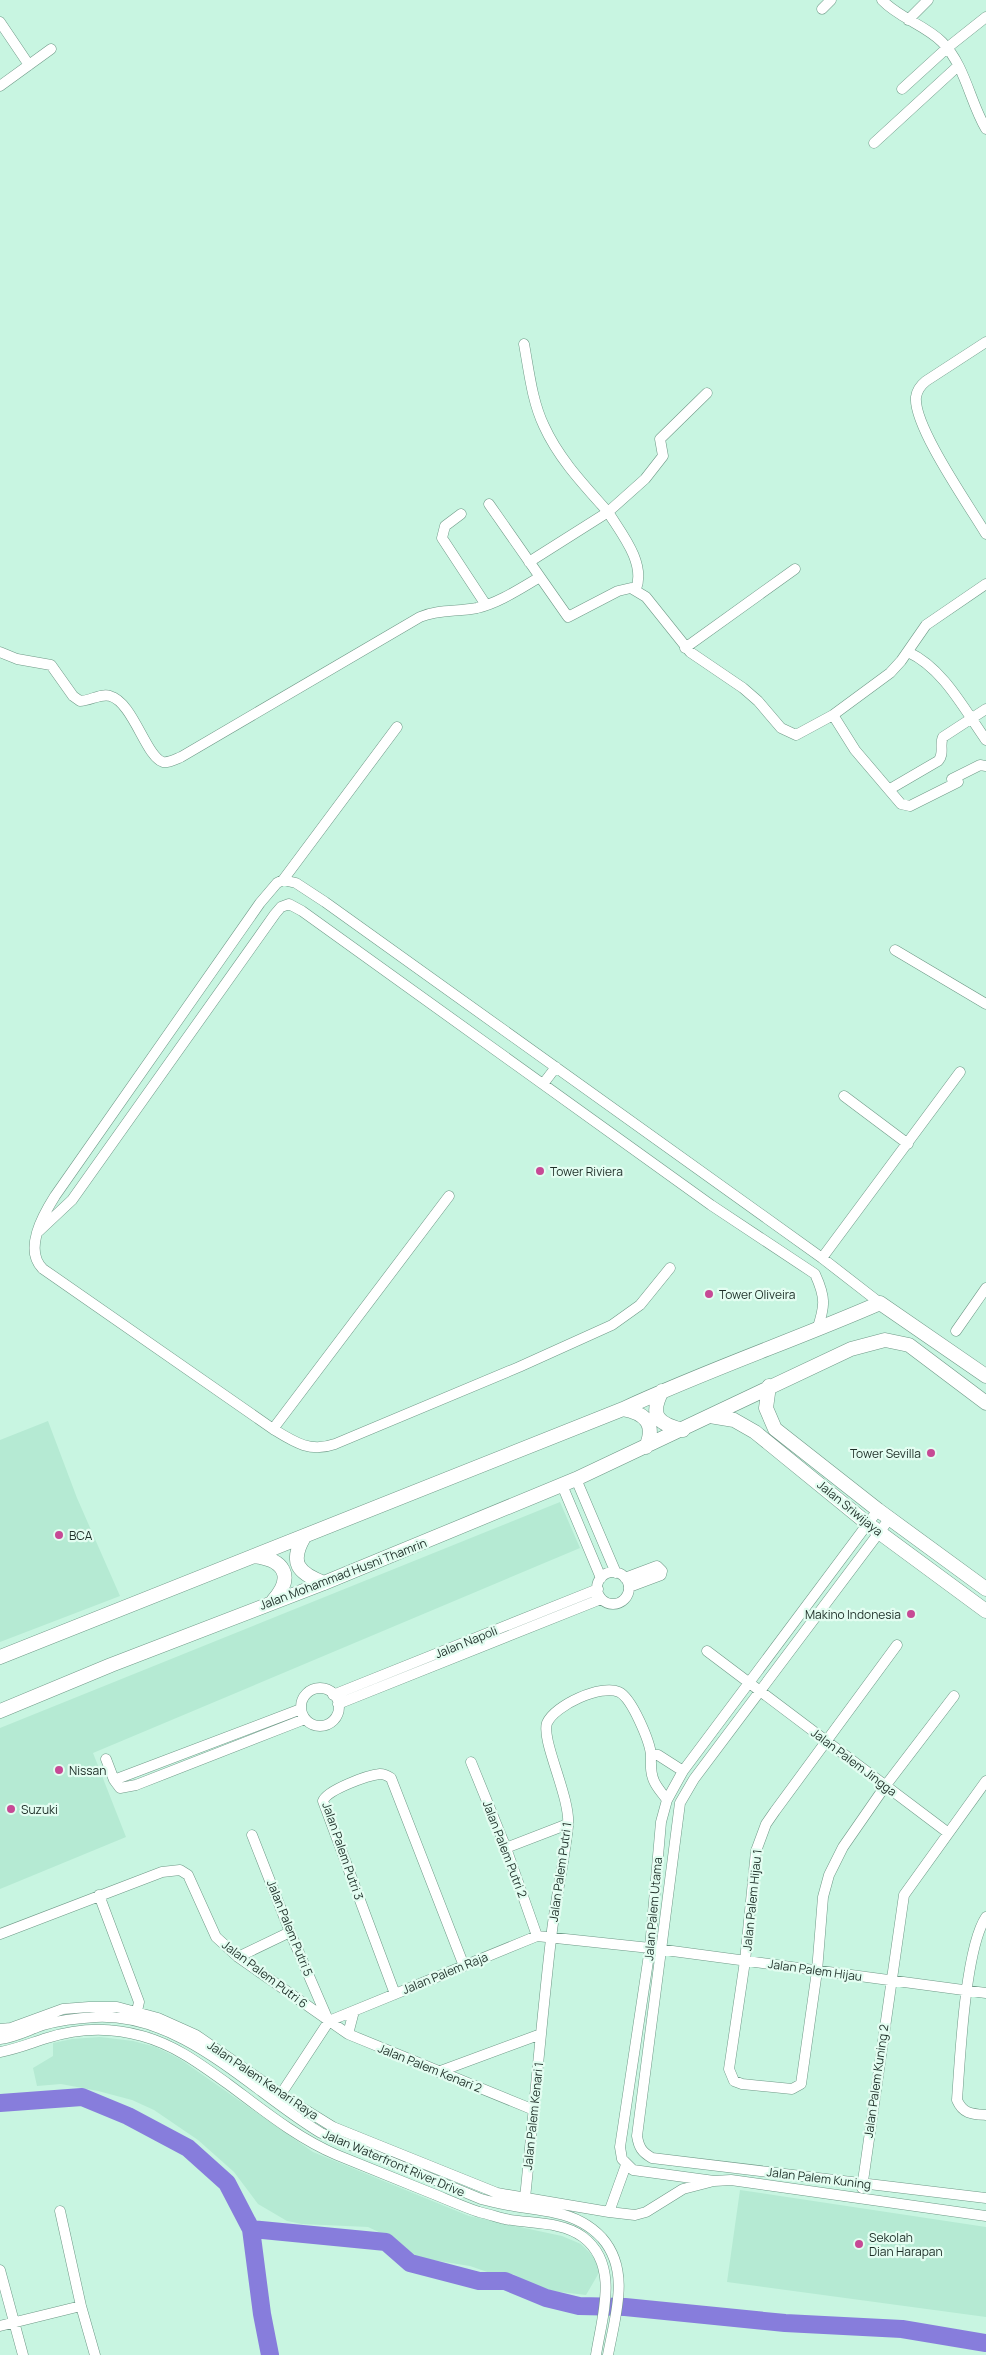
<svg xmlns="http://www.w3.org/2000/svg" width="986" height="2355" font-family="Manrope,sans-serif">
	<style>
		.built { fill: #b5ead3 }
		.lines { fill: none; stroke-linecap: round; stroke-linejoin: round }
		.river { stroke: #877ddc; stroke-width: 18 }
		.street-casing { stroke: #6f9987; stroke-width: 11 }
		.secondary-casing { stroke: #6f9987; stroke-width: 15 }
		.street { stroke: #fff; stroke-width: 10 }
		.secondary { stroke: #fff; stroke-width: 14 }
		.poi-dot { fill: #c74995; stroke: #e3fdf1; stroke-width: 2 }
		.labels { text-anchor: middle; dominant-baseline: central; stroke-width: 4.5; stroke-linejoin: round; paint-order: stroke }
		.poi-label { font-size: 12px; fill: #1e2f28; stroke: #e3fdf1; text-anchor: start }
		.street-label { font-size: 12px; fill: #1e2f28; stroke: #e3fdf1 }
	</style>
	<rect width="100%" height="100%" fill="#c8f5e1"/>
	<path class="built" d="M48 1421 77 1498 120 1596 0 1642V1440Z
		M560 1502 580 1548 93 1753 126 1837 0 1889V1728Z
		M100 2037 133 2041 156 2047 180 2059 313 2152 469 2216 562 2236 581 2244 594 2257 600 2271 586 2295 543 2290 513 2274 496 2275 470 2266 413 2257 402 2251 383 2234 368 2227 302 2224 287 2221 258 2204 234 2172 198 2140 154 2110 132 2100 98 2091 61 2084 37 2086 33 2068 53 2056V2043L72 2039Z
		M740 2190 986 2227V2317L727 2282Z"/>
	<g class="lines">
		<path class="river" d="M0 2103 82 2097 128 2116 188 2148 227 2183 251 2229 262 2314 270 2355
			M251 2229 386 2242 410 2263 479 2281H505L546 2298 579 2306 625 2307 785 2323 902 2329 986 2343"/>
		<defs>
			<path id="street" d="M882 0C899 18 925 25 942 42 965 65 970 102 986 129
				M822 9 831 0
				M908 20 928 0
				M0 22 29 65
				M0 86 51 49
				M902 89 947 48 986 17
				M874 143 958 66
				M986 342 926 381C921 385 917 390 916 397 913 426 970 507 986 534
				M524 344C529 371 532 401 544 426 559 459 584 485 608 512L645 479 663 456 660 439 707 393
				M489 504 540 577
				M461 514 445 526 442 538 486 605
				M529 562 608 512C621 533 646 563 636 589
				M685 648 795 569
				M0 652 17 659 51 665 73 696 80 701C90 701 101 693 110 696 133 702 146 757 163 762 169 763 176 759 181 757L420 617C439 609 457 612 477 608 499 603 521 588 540 577L568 617 618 591 631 588 646 597 690 652 743 688 758 701 781 728 796 735 833 715 890 673 901 661 926 625 986 584
				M908 652C943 668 964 709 986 740
				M833 715 855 750 901 804 910 806 958 782
				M397 727 283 880 277 883 260 903 55 1196C43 1215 23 1250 43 1269L273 1429C294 1442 310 1453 335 1444L519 1367 612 1325 640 1305 670 1268
				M953 783 952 779 980 765 986 766
				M890 789 938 761C945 754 939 745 943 737L986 709
				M283 880 296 883 325 902 822 1258 880 1303
				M895 950 986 1004
				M543 1084 556 1067
				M844 1096 908 1144
				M39 1231 72 1200 275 914 281 907 289 904 302 911 711 1205 815 1274C826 1298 825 1306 817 1330
				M822 1258 960 1072
				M956 1331 986 1288
				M273 1429 449 1196
				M576 1479 616 1573
				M562 1485 601 1578
				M878 1510 683 1771 667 1800 661 1822 650 1948 620 2147 622 2159 633 2170 714 2181 731 2180 986 2216
				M890 1518 694 1779 680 1803 637 2136C639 2148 642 2152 652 2158L986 2198
				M597 1588a16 16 0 1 1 32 0a16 16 0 1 1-32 0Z
				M625 1578 657 1566 662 1571 661 1575 629 1587
				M897 1645 775 1811 766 1824 756 1851 745 1961 729 2069 734 2081 742 2084 792 2089 801 2084 817 1971 823 1897 829 1875 843 1847 886 1785 954 1696
				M707 1651 947 1832
				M301 1707a19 19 0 1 1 38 0a19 19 0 1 1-38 0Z
				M333 1695 598 1589
				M338 1704 601 1599
				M301 1709 114 1780 120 1788 136 1785 305 1719
				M651 1754 658 1755 683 1771
				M106 1759 114 1780
				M471 1762 506 1848 537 1936
				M252 1835 290 1932 328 2020
				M506 1848 568 1824
				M99 1895 139 2002 137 2011
				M986 1917C965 1948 960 2059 957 2100 963 2114 972 2114 986 2115
				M0 1934 162 1872 180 1870 188 1875 216 1937 238 1957 348 2034 534 2110
				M238 1957 290 1932
				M395 1994 323 1801C327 1790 368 1775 380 1774 384 1774 388 1776 391 1778L464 1966
				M0 2029 11 2028 63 2009 89 2007H117L158 2018 196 2035 291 2101 333 2127 497 2193 609 2212 635 2215 646 2212 683 2189 710 2182
				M348 2034 354 2011
				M0 2039C16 2037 28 2030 43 2025 60 2020 78 2018 96 2017 183 2013 251 2091 321 2133L481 2199C506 2206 530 2208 556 2213 575 2217 589 2224 602 2238 631 2271 615 2316 608 2355
				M0 2052C17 2049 31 2043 47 2038 78 2028 111 2027 142 2036 175 2045 200 2064 228 2084 263 2110 297 2138 337 2155 366 2167 396 2179 426 2191 444 2198 461 2206 479 2212 488 2214 497 2217 505 2219 530 2224 562 2221 583 2237 620 2265 602 2316 596 2355
				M438 2072 541 2034
				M281 2094 329 2021 537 1936 650 1948 986 1993
				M862 2188 904 1895 986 1781
				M525 2198C534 2112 541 2025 551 1939 555 1901 564 1864 568 1826 571 1798 541 1741 547 1723 555 1705 601 1684 619 1692 632 1698 650 1742 651 1755 651 1765 650 1772 654 1781 657 1788 663 1794 667 1800
				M60 2211 81 2306 95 2355
				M609 2212 626 2165
				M0 2270 23 2355
				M0 2326 81 2306"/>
			<path id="secondary" d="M769 1386 766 1408 775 1429 878 1510 986 1589
				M662 1391C649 1416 658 1424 683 1430
				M623 1409C646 1413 656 1425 646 1447
				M710 1416 734 1420 755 1432 868 1524 986 1611
				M304 1537C289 1563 298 1573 324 1583
				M253 1556C284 1559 295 1576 273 1601
				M0 1657 623 1409C707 1370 795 1340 880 1303L986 1376
				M0 1711 111 1665 324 1583 576 1479 851 1349 885 1340 909 1345 986 1403"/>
		</defs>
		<use href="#street" class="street-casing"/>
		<use href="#secondary" class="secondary-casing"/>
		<use href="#street" class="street"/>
		<use href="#secondary" class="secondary"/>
	</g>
	<g class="poi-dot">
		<circle cx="540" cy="1171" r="5"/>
		<circle cx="709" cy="1294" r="5"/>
		<circle cx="931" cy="1453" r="5"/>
		<circle cx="59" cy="1535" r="5"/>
		<circle cx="911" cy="1614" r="5"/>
		<circle cx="59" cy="1770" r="5"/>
		<circle cx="11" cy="1809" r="5"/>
		<circle cx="859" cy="2244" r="5"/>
	</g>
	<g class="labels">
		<g class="poi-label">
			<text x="550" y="1171">Tower Riviera</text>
			<text x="719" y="1294">Tower Oliveira</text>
			<text x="921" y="1453" text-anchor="end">Tower Sevilla</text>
			<text x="69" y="1535">BCA</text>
			<text x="901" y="1614" text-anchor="end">Makino Indonesia</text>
			<text x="69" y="1770">Nissan</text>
			<text x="21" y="1809">Suzuki</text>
			<text x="869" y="2237">Sekolah<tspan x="869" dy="14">Dian Harapan</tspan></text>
		</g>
		<g class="street-label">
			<text transform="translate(850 1508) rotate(39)">Jalan Sriwijaya</text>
			<text transform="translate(343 1574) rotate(-21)">Jalan Mohammad Husni Thamrin</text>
			<text transform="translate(466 1642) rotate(-22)">Jalan Napoli</text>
			<text transform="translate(854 1762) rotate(37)">Jalan Palem Jingga</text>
			<text transform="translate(505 1849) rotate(69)">Jalan Palem Putri 2</text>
			<text transform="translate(343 1851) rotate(71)">Jalan Palem Putri 3</text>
			<text transform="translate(560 1872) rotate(-82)">Jalan Palem Putri 1</text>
			<text transform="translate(752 1900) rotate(-84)">Jalan Palem Hijau 1</text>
			<text transform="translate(653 1909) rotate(-85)">Jalan Palem Utama</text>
			<text transform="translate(290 1928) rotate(68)">Jalan Palem Putri 5</text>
			<text transform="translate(815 1970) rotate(8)">Jalan Palem Hijau</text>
			<text transform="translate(445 1973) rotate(-22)">Jalan Palem Raja</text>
			<text transform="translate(265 1974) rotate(37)">Jalan Palem Putri 6</text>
			<text transform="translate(430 2068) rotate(22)">Jalan Palem Kenari 2</text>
			<text transform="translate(263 2080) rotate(34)">Jalan Palem Kenari Raya</text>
			<text transform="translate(876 2081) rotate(-82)">Jalan Palem Kuning 2</text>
			<text transform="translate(533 2116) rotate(-84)">Jalan Palem Kenari 1</text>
			<text transform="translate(394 2163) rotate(23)">Jalan Waterfront River Drive</text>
			<text transform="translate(819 2178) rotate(7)">Jalan Palem Kuning</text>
		</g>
	</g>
</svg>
